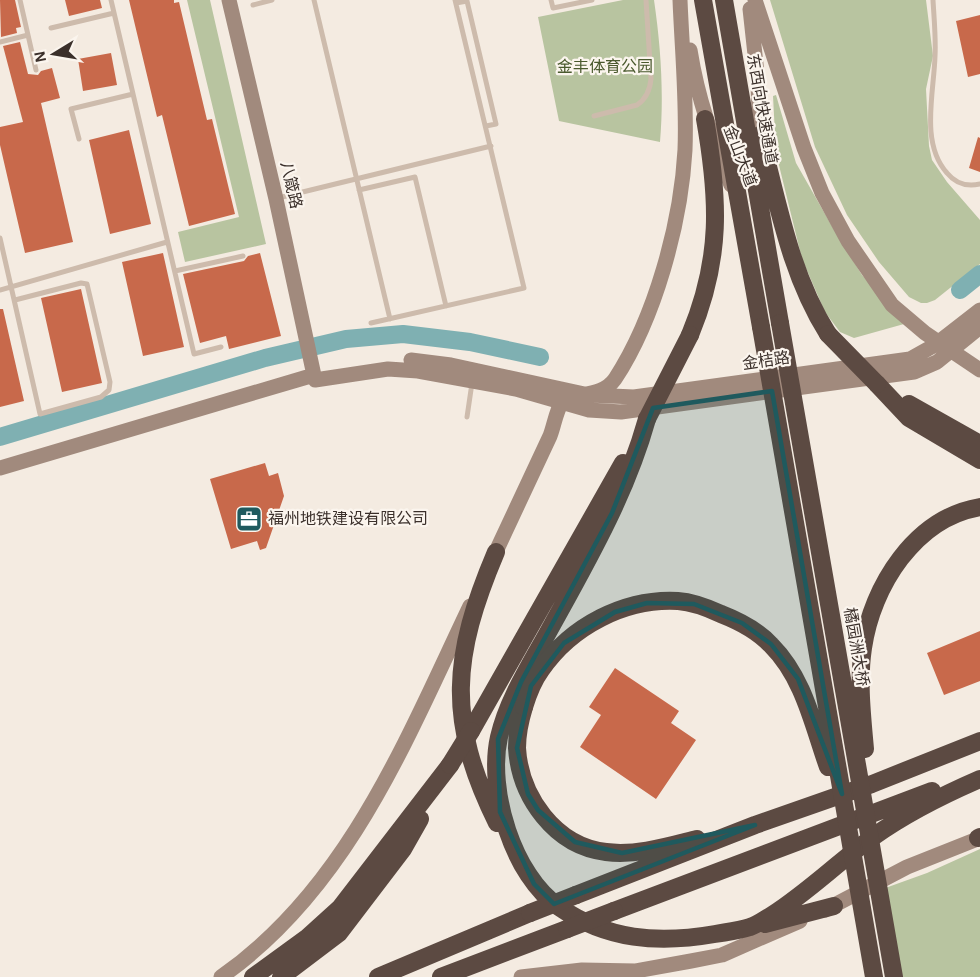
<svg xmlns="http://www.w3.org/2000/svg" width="980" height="977" font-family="'Alegreya Sans','Noto Sans SC',sans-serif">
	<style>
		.green { fill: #b8c4a0 }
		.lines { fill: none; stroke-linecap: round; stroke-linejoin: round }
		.river { stroke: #7fb0b2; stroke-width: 18 }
		.building { fill: #c8694b }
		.lane { stroke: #cdbbac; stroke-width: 5 }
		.secondary { stroke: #a18a7d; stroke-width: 15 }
		.highway { stroke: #5c4a42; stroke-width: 18 }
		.highway-bridge { stroke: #5c4a42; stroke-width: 18 }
		.marked { fill: #1f5a5e; fill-opacity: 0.2; stroke: #1f5a5e; stroke-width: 4.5; stroke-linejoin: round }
		.labels { text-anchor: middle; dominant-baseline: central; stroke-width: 4.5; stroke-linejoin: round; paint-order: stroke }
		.park-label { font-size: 16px; fill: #4a5a2e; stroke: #fbf5ee }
		.street-label { font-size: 16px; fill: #3b302b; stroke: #fbf5ee }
		.poi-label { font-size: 16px; fill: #3b302b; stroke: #fbf5ee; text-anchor: start }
	</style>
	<rect width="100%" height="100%" fill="#f4ebe1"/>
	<path class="green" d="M187 0H210L266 244 185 262 178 232 239 217Z
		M623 0H654C661 48 664 94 660 142L559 121 538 17Z
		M770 0H926L933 56 926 89 929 146 932 160 947 182 980 220V264L935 300 927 303H921L909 297 879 262 847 215 815 147Z
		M776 95 796 163 833 228 862 275 904 324 854 338 840 332 825 312 802 259 776 153 773 96Z
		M980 849V977H892L877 891 927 873Z"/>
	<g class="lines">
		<path class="river" d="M960 290 980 274
			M0 437 265 358 346 339 403 334 470 342 540 357"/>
	</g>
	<path class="building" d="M0 0H15L21 27 16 28 17 33 1 37Z
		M65 0H100L102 8 69 16Z
		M129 0H174V3L179 2 207 120 212 119 235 214 189 226 162 115 157 117Z
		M980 15V74L968 77 956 21Z
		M20 42 28 74 38 75 41 71 52 68 60 98 41 103 73 242 25 253 0 145V127L23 122 3 46Z
		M111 53 117 85 83 91 78 59Z
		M129 130 151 224 110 234 89 140Z
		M978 137 980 138V172L969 168Z
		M163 253 184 347 143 356 122 262Z
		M260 253 281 336 229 349 226 336 200 343 183 274 244 261 248 256Z
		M81 289 102 383 62 392 41 298Z
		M0 309H3L24 401 0 407Z
		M265 463 269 476 278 473 284 496 266 548 260 550 257 541 231 549 210 479Z
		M980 631V681L944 695 927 653Z
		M615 668 679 711 671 723 696 740 656 799 580 747 601 715 589 707Z"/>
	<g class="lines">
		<path class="lane" d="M20 0 36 70
			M111 0 194 354 221 347
			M314 0 390 319
			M551 0 553 8 592 0
			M933 0C934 18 936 38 935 56 934 93 920 143 947 173 956 184 967 187 980 184
			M456 3 467 1 496 124 486 126
			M253 5 272 0
			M51 28 114 13
			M0 42 28 35
			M594 116 637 105C646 99 650 90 651 79L646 0
			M79 139 71 109 133 94
			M359 190 415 177 446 306
			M278 198 491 146
			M0 238 40 414 101 397 109 390 110 382 87 284 81 283 15 300
			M175 271 243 256
			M0 290 167 242
			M371 323 524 288 455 0
			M467 417 472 383"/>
		<path class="secondary" d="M229 0 276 199 315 380 388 369 418 371 516 389 589 410 621 412 914 372 937 362 980 327
			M755 0 804 148 822 193 848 241 892 305 925 333 980 370
			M750 9 758 82 760 147
			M690 50C698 100 712 138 731 185
			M411 360 451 365 589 395 634 397 910 359 935 345 980 310
			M0 468 314 375
			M492 560C511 519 530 478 550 436 554 426 556 411 562 402 571 391 601 399 615 379 655 318 681 223 685 150 687 100 682 50 680 0
			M825 910 907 867 980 838
			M221 977C348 888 406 740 470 606
			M521 977 582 970 636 971 691 961 722 955 800 921"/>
		<path class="highway" d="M703 0 761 327
			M724 0 780 323
			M760 135C778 203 790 274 828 334
			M690 335C722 258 719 199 705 119
			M877 384 909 418 980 460
			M909 404 980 444
			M647 419C626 494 588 560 551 627 532 662 508 698 499 737 487 790 513 876 559 907 607 940 658 944 715 934 726 932 738 931 750 927 757 925 765 919 772 915 808 892 838 862 873 837 905 814 943 795 980 779
			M496 552C452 656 446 720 497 823
			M524 707C520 720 517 734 517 748 520 797 555 846 606 852 636 856 669 846 697 839
			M471 731 623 463
			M978 838 980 837
			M576 895 755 825 872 784 980 741
			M614 911 932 791
			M765 924 834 906
			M253 977 308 937 340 908 450 765
			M281 977 339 933 403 849 420 819
			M378 977 530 913
			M441 977 567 929"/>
		<path class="highway-bridge" d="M780 323 894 977
			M761 327 874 977
			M828 334 877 384
			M647 419 690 335
			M524 707C528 694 533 681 541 670 571 626 625 598 678 601 693 602 708 608 721 614 739 621 758 631 771 645 804 678 813 725 828 767
			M865 749C862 715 858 681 863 648 872 586 915 518 980 507
			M450 765 471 731
			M530 913 576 895
			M567 929 614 911"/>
	</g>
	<path class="marked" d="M772 391 842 794 798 679 771 644 742 623 694 604 647 603 615 612 564 643 531 686 517 748 528 794 538 810 575 842 622 853 755 825 554 904 534 884 500 812 498 739 521 682 612 513 653 408Z"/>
	<defs>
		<symbol id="office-square" viewBox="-11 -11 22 22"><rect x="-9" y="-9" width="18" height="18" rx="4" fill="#1f5a5e" stroke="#fbf5ee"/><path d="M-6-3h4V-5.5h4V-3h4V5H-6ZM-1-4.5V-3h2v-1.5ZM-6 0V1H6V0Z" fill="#fff"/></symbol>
	</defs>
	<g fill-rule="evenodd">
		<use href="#office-square" x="234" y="504" width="30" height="30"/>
	</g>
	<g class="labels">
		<g class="park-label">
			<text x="605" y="67">金丰体育公园</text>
		</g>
		<g class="street-label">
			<text transform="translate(762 109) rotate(80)">东西向快速通道</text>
			<text transform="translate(740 156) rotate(69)">金山大道</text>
			<text transform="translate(291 185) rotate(77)">八箴路</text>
			<text transform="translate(766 361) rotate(-8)">金桔路</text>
			<text transform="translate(856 647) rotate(80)">橘园洲大桥</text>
		</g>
		<g class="poi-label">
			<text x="268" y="519">福州地铁建设有限公司</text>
		</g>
	</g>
	<g transform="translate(54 54) rotate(259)" stroke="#fbf5ee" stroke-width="4.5" paint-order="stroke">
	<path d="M0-4.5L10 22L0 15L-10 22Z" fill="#3b302b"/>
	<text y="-9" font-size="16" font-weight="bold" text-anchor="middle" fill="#3b302b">N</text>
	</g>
</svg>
